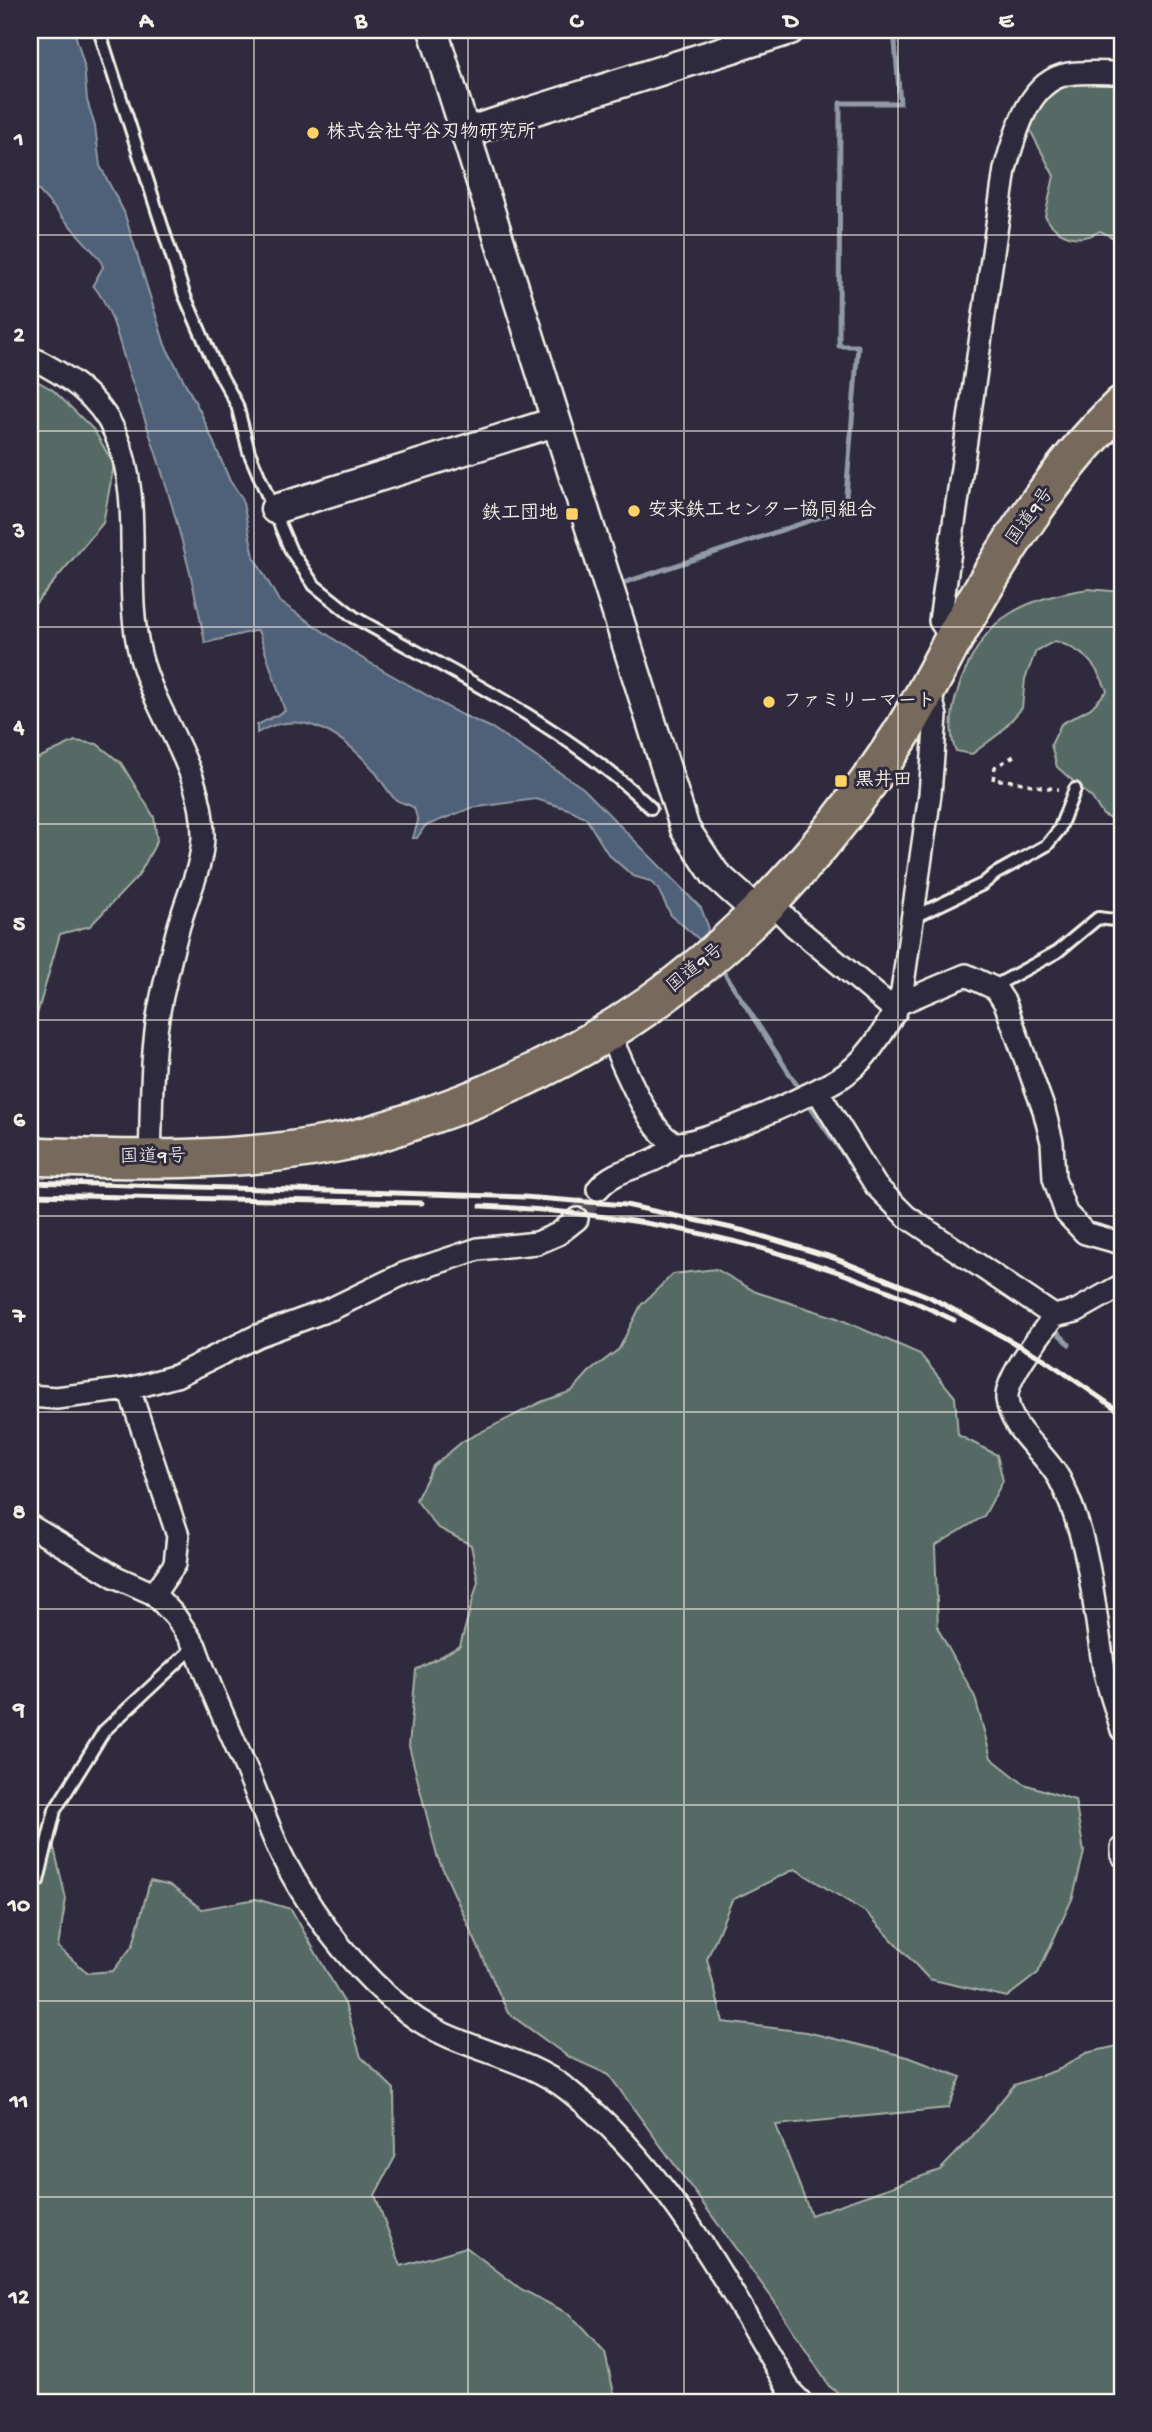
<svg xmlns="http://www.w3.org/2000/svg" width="1152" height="2432" font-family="'Gochi Hand','Klee One',sans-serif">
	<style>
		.green { fill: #566a65; stroke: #a5aea6; stroke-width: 2 }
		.water { fill: #4f6079; stroke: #919aa5; stroke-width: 2 }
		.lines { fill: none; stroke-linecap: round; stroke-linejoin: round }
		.stream { stroke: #919aa5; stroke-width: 5 }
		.street-tunnel { stroke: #4d4857; stroke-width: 21; stroke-dasharray: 21 10; stroke-linecap: butt }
		.lane-casing { stroke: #f4f1e8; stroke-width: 16 }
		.street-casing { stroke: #f4f1e8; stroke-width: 26 }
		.secondary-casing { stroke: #f4f1e8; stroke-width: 33 }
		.highway-casing { stroke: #f4f1e8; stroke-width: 42 }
		.path { stroke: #f4f1e8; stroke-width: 3.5; stroke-dasharray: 5 5; stroke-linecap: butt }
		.lane { stroke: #2f2a3d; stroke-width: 10 }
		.street { stroke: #2f2a3d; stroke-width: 21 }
		.secondary { stroke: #2f2a3d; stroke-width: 28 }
		.highway { stroke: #77695c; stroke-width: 37 }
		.rail { stroke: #f4f1e8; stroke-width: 5 }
		.grid { fill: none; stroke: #f4f1e8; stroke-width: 2; stroke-opacity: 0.55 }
		.poi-dot { fill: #ffd166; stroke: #2f2a3d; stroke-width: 2.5 }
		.labels { text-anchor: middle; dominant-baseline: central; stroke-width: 6; stroke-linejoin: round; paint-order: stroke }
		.poi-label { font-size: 19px; font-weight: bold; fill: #f4f1e8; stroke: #2f2a3d; text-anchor: start }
		.street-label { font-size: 19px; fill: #f4f1e8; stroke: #2f2a3d }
		.neatline { fill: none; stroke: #f4f1e8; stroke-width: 2.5 }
		.grid-label { font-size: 23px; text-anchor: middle; font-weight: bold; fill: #f4f1e8 }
	</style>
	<rect width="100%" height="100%" fill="#2f2a3d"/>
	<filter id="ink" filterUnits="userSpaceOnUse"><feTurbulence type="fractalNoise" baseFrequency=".0143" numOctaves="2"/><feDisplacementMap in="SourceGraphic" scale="14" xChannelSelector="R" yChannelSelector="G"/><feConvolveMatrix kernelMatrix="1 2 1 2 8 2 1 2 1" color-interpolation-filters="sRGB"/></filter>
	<g filter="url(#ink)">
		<path class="green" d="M1122 82V249L1114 238 1100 231C1079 244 1057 237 1045 216L1054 176 1027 124C1054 79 1074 83 1122 82Z
			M30 377 53 390 94 430 114 465 103 523 30 610Z
			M1088 589 1122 592V824L1103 815 1092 798 1057 767 1051 745 1061 724 1091 708 1107 691C1096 663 1083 650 1055 641L1036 651 1025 679 1022 708 1000 733 972 754 956 751C939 716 972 641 1002 619 1028 600 1057 594 1088 589Z
			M75 741 97 744 121 763 154 817 157 841 139 875 90 926 60 934 30 1039V762Z
			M716 1269 756 1292 837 1318 920 1354 955 1397 958 1435 997 1455 1003 1481 984 1516 935 1546 938 1629 975 1697 991 1758 1024 1784 1075 1800 1084 1852 1073 1897 1038 1973 1007 1997 929 1979 867 1913 795 1869 732 1900 707 1959 723 2022 807 2032 908 2057 961 2077 948 2108 776 2125 811 2215 940 2170 970 2139 1014 2085 1060 2069 1086 2053 1122 2045V2402H850L829 2386 772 2298 609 2075 567 2056 508 2013 437 1856 409 1746 416 1670 460 1646 478 1581 471 1545 437 1527 416 1500 433 1466 463 1441 541 1402 572 1391 589 1372 619 1349 641 1305 673 1274Z
			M30 1824 52 1839 66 1899 58 1947 88 1973 113 1971 133 1945 150 1881 171 1886 202 1909 256 1899 291 1909 345 2004 361 2057 394 2089 395 2157 375 2195 401 2266 466 2247 521 2289 569 2314 605 2353 616 2402H30Z"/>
		<path class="water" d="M30 30H74L84 65 87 100 95 126 100 166 124 212 165 345 201 413 230 481 242 498 254 557 279 601 360 657 458 713 492 728 583 788 701 908 708 926 707 935 701 941 671 915 658 889 650 881 633 876 608 854 586 818 571 810 536 799 471 808 425 826 417 838H413L418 821 414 808C408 803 401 804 395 799 386 790 380 777 372 768 342 734 300 707 257 733V725L285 711 258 630 205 643C188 550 160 462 129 373 117 339 116 315 93 285L103 267 100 259 30 181Z"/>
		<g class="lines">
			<path class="stream" d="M623 583 845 509 858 346H839L840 103H900L894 30
				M720 966 802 1093
				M806 1101 853 1168
				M908 1229 1045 1322
				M1053 1328 1069 1344"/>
			<path class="street-tunnel" d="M577 1219 598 1189"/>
			<defs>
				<path id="lane" d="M99 30 184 294 213 361 237 405 249 452 291 551 314 585 354 617C455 674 566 726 651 808
					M912 918 983 884 995 874 1047 845 1059 830 1075 789
					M996 989 1002 982 1057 952 1098 918 1122 921
					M30 1879 38 1881 55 1810 104 1731 195 1646"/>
				<path id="street" d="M30 357C65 374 99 396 115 433 146 503 121 584 141 658 158 720 204 771 203 837 202 866 189 892 181 919 173 944 168 971 162 996 150 1050 152 1106 150 1160
					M953 641 940 621 1005 169C1015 136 1027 81 1068 74 1085 71 1105 73 1122 73
					M771 902 794 926 896 1011
					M898 1004 966 975 996 989 1005 1003 1044 1110 1052 1142 1054 1178 1066 1213 1085 1233 1117 1242
					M608 1032C621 1058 648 1131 673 1142 691 1151 826 1089 846 1074 871 1055 893 1020 902 991L930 794 936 716 931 697 926 692
					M817 1090 876 1186 906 1216 1054 1316
					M598 1189C619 1163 656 1170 674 1143
					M1122 1285 1076 1311 1054 1316C1041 1334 1005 1378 1007 1399 1011 1433 1047 1453 1061 1482 1090 1540 1093 1601 1103 1663 1107 1686 1116 1708 1122 1730
					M129 1389 178 1536 175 1564 154 1594
					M30 1396 56 1398 129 1389 176 1376 257 1336 331 1309 403 1274 478 1249 537 1243 558 1234 577 1219
					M30 1526 116 1577 154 1594 175 1616 195 1646C210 1689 230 1731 248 1773 261 1803 271 1837 287 1866 317 1921 357 1973 407 2012 455 2050 521 2053 568 2090 667 2167 728 2286 790 2391L801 2402
					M1122 1848V1855"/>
				<path id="secondary" d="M433 30 685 829 715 874 760 914
					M466 132 790 30
					M275 509 555 422"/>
				<path id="highway" d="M30 1156C131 1160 236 1163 336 1143 373 1136 410 1122 445 1110 645 1038 785 912 900 736 919 706 935 674 952 642 999 558 1052 472 1122 405"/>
			</defs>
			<use href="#lane" class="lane-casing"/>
			<use href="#street" class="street-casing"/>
			<use href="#secondary" class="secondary-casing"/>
			<use href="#highway" class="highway-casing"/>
			<path class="path" d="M1014 756 995 767 993 780C1017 779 1036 788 1059 789"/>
			<use href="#lane" class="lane"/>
			<use href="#street" class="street"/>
			<use href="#secondary" class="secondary"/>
			<use href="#highway" class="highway"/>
			<path class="rail" d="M30 1182 524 1197 626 1205 745 1231 834 1258 930 1297 1044 1359 1122 1413
				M30 1195 422 1203
				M481 1206C645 1213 805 1248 954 1320"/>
		</g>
	</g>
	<path class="grid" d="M254 30V2402M468 30V2402M684 30V2402M898 30V2402M30 235H1122M30 431H1122M30 627H1122M30 824H1122M30 1020H1122M30 1216H1122M30 1412H1122M30 1609H1122M30 1805H1122M30 2001H1122M30 2197H1122"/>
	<g class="poi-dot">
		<circle cx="313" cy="133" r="7"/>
		<circle cx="634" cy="511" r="7"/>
		<rect x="565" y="507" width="14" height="14" rx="3.5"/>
		<circle cx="769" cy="702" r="7"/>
		<rect x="834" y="774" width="14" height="14" rx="3.5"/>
	</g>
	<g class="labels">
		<g class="poi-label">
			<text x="327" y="133">株式会社守谷刃物研究所</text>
			<text x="648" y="511">安来鉄工センター協同組合</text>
			<text x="558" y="514" text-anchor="end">鉄工団地</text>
			<text x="783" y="702">ファミリーマート</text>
			<text x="855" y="781">黒井田</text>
		</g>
		<g class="street-label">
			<text transform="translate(1031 517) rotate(-54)">国道9号</text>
			<text transform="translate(696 969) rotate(-39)">国道9号</text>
			<text transform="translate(153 1158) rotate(-1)">国道9号</text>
		</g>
	</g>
	<rect width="1152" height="2432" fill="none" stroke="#2f2a3d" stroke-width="77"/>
	<rect x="38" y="38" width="1076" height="2356" class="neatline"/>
	<g class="grid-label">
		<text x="146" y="27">A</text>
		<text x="361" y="27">B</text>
		<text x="576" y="27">C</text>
		<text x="791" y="27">D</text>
		<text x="1006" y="27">E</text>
		<text x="19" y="145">1</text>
		<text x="19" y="341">2</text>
		<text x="19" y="537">3</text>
		<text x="19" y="733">4</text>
		<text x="19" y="930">5</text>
		<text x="19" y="1126">6</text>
		<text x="19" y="1322">7</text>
		<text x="19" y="1518">8</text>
		<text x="19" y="1715">9</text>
		<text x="19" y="1911">10</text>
		<text x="19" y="2107">11</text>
		<text x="19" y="2303">12</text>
	</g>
</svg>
